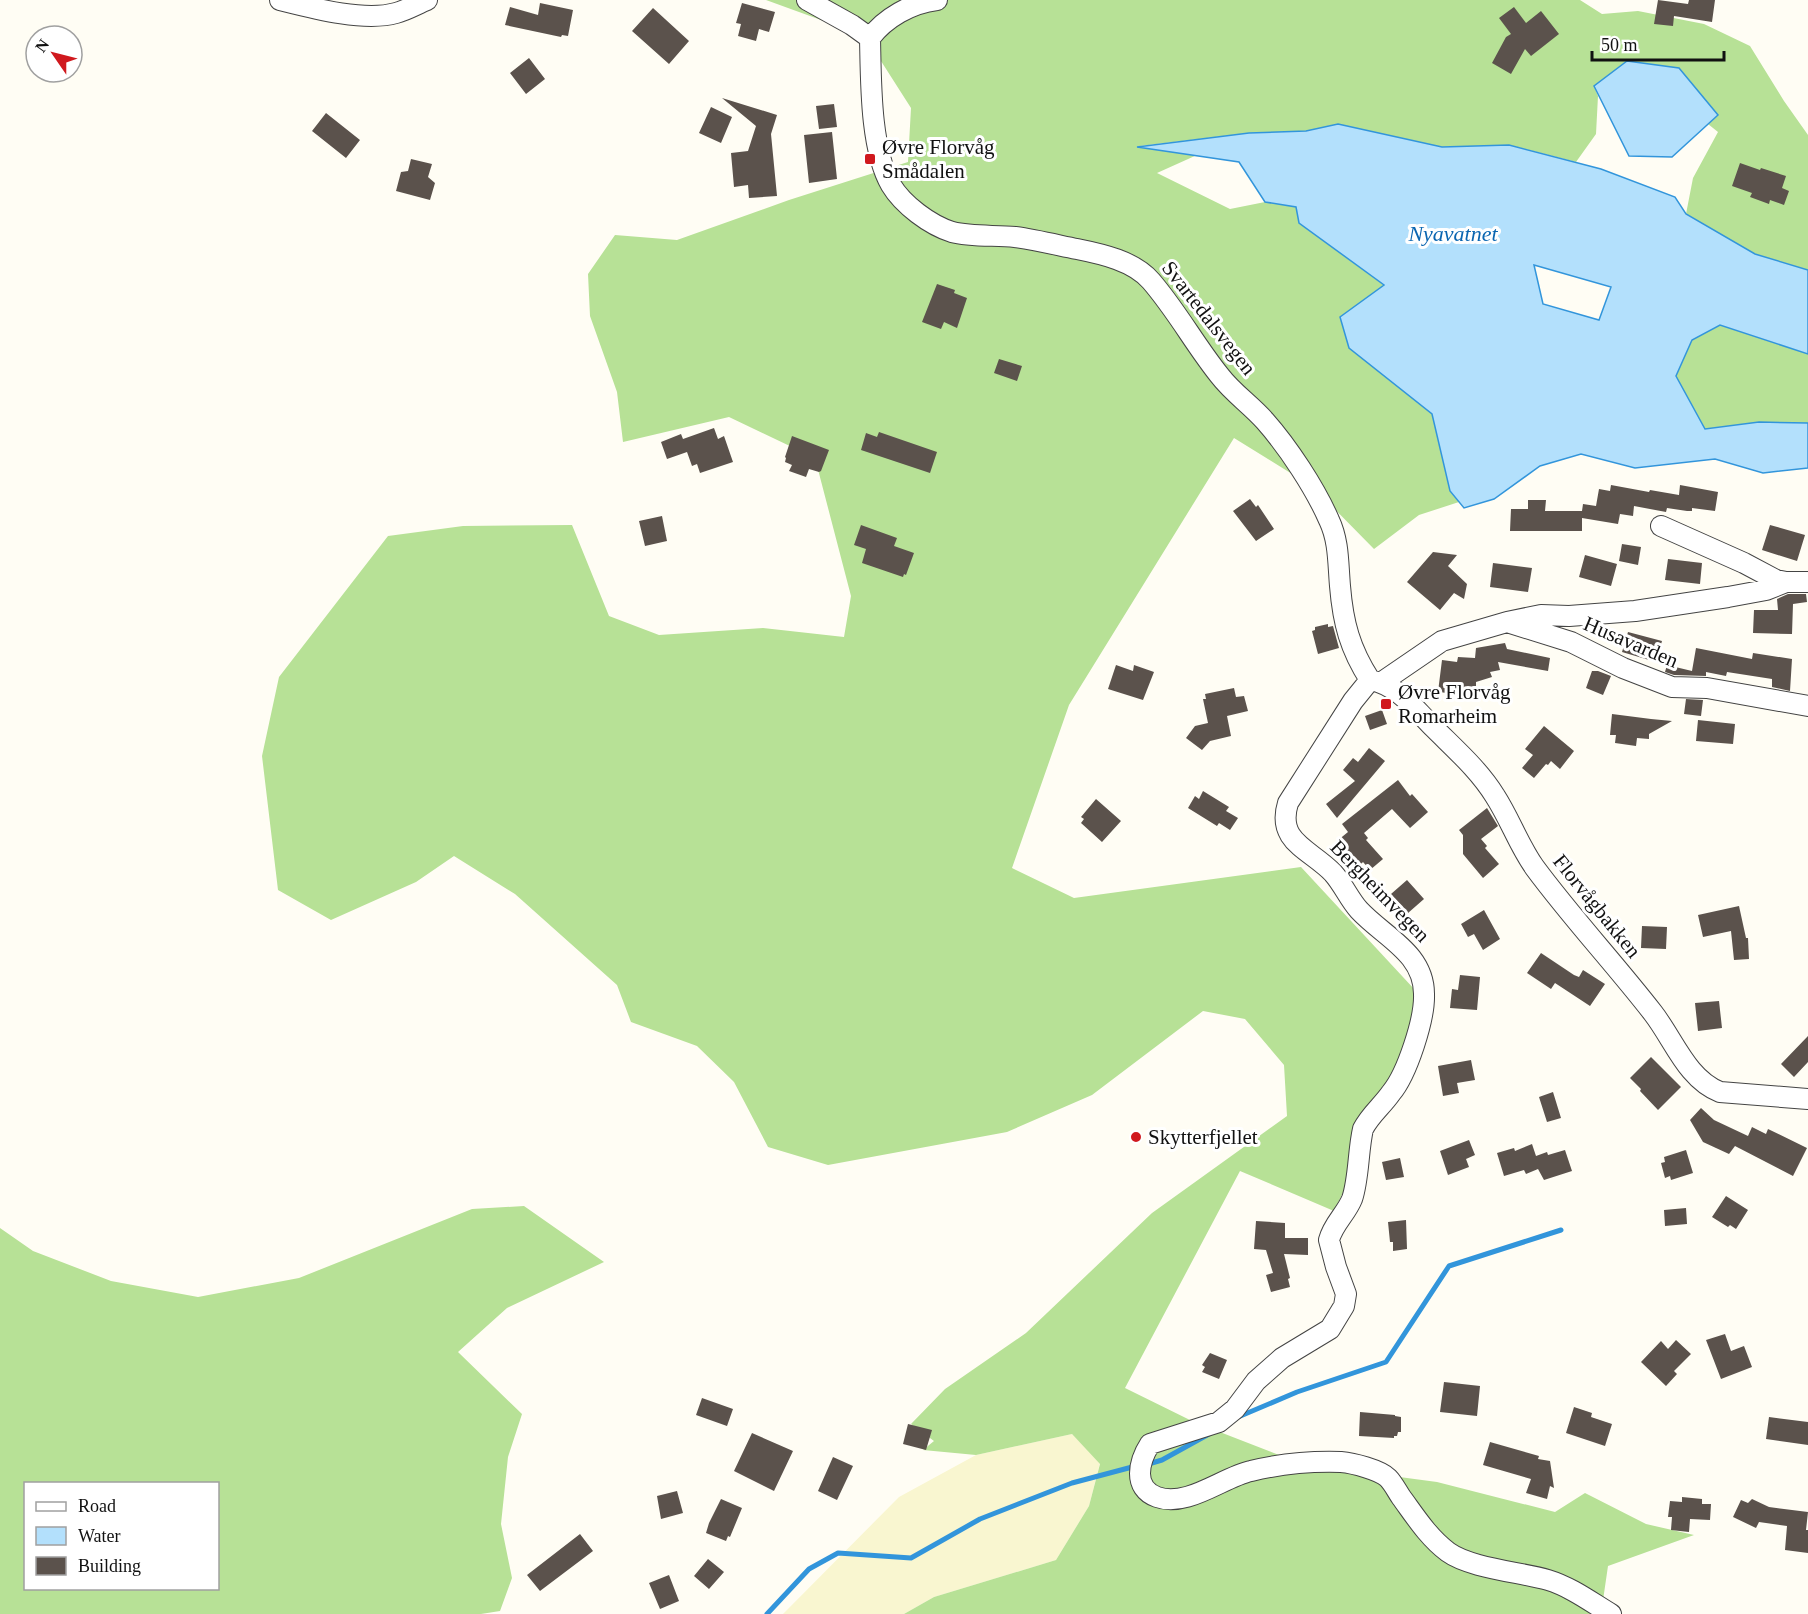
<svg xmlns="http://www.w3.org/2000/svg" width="1808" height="1614" font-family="'Times New Roman',serif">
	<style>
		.farmland { fill: #f9f6d0 }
		.forest { fill: #b7e196; fill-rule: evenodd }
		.water { fill: #b3e0fc; stroke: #3295db; stroke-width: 1.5; fill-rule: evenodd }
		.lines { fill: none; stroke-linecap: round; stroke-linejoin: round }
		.stream { stroke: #3295db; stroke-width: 5 }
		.building { fill: #5b524c }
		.minor-casing { stroke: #444; stroke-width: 22 }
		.minor { stroke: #fff; stroke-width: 20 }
		.poi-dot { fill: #d0191e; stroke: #fff; stroke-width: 2 }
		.labels { text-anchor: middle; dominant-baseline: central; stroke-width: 6; stroke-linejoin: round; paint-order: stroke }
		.poi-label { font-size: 21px; fill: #111; stroke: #fff; text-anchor: start }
		.street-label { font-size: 21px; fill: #111; stroke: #fff }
		.water-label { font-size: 22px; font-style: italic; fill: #0b66b1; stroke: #fff }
	</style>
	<rect width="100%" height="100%" fill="#fffdf4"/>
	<path class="farmland" d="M1072 1434 1100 1463 1089 1506 1056 1560 934 1597 904 1614H783L899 1497 976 1455Z"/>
	<path class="forest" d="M766 0H1580L1602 14 1638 11 1704 24 1750 46 1784 101 1808 135V270L1755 254 1686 214 1693 178 1718 132 1708 124 1718 115 1594 86 1598 96 1596 134 1576 162 1509 145 1442 147 1338 124 1306 131 1249 133 1140 146 1197 155 1157 173 1230 209 1265 202 1297 207 1299 223 1385 286 1340 317 1349 347 1432 414 1450 491 1459 502 1419 515 1374 549 1313 487 1234 438 1069 705 1012 868 1074 898 1301 867 1415 990 1405 1065 1334 1211 1240 1171 1125 1388 1194 1422 1302 1464 1437 1482 1555 1512 1585 1493 1646 1524 1694 1535 1608 1566 1601 1614H904L934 1597 1056 1560 1089 1506 1100 1464 1072 1434 976 1455 923 1450 934 1441 911 1424 945 1389 1026 1333 1152 1213 1287 1116 1284 1065 1245 1019 1203 1011 1092 1095 1007 1132 828 1165 768 1147 734 1082 697 1046 631 1022 617 985 515 894 454 856 416 882 331 920 278 890 262 756 279 677 388 536 463 526 572 525 609 616 659 635 763 628 844 637 851 596 815 458 729 417 623 442 617 392 590 316 588 274 615 235 677 240 789 200 908 162 911 108 865 36Z
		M1720 325 1808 354V423L1759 422 1705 429 1676 376 1692 339Z
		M524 1206 604 1262 507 1308 458 1352 522 1414 508 1457 501 1524 512 1578 500 1611 481 1614H0V1228L33 1251 111 1281 198 1297 299 1278 472 1209ZM26 1484H218V1588H26Z"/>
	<path class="water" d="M1627 61 1679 68 1718 115 1672 157 1629 156 1594 86Z
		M1338 124 1442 147 1509 145 1601 169 1675 197 1686 214 1755 254 1808 270V354L1720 325 1692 340 1676 376 1705 429 1759 422 1808 423V468L1763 473 1715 459 1635 468 1581 454 1540 466 1494 499 1464 508 1450 491 1432 414 1349 348 1340 317 1384 285 1299 223 1296 207 1265 202 1239 162 1137 147 1249 133 1306 131ZM1534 265 1611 287 1599 320 1543 304Z"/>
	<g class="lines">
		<path class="stream" d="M1238 1417 1297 1392 1386 1362 1449 1266 1561 1230
			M1145 1465 1162 1460 1209 1434
			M767 1614 809 1569 838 1553 911 1558 980 1519 1072 1483 1136 1466"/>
	</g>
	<path class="building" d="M1658 0 1688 4 1689 0H1715L1712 22 1674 16 1673 26 1654 24Z
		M540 3 573 10 568 36 562 35 561 37 505 25 510 7 538 15Z
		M742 3 775 12 769 32 759 29 756 41 738 36 741 24 736 23Z
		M1514 7 1526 23 1541 11 1559 34 1531 56 1525 49 1511 74 1492 63 1506 37 1511 34 1499 18Z
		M653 8 689 41 669 64 632 31Z
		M529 58 545 79 526 94 510 73Z
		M722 98 777 115 771 134 777 196 749 198 748 185 734 187 731 153 748 151 756 126Z
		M834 104 837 127 819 129 816 106Z
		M711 107 732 117 721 143 699 133Z
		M326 113 360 140 346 158 312 131Z
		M832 132 837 179 809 183 804 135Z
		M411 159 432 164 428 177 435 183 430 200 396 191 401 172 408 171Z
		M1740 163 1760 170 1761 168 1786 176 1782 188 1789 191 1784 205 1770 200 1769 204 1750 197 1752 193 1732 186Z
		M937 284 955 290 954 293 967 298 957 328 944 322 941 329 922 322Z
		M999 359 1022 366 1017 381 994 373Z
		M714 428 718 439 724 436 733 462 700 473 697 464 692 466 687 452 667 459 661 442 681 434 683 439Z
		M879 432 937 452 930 473 861 450 866 433 877 437Z
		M792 436 829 450 821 471 819 472 809 469 806 477 789 471 792 465 785 462 786 458 785 457Z
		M1611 485 1649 492 1650 490 1679 495 1680 485 1718 492 1715 511 1692 508V511H1687L1667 508 1666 512 1634 506 1633 516 1620 514 1618 524 1582 518V531H1510L1511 509H1528V500H1546L1545 511H1582L1583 504 1596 506 1599 489 1610 491Z
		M1250 499 1256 507 1258 505 1274 529 1256 541 1233 511Z
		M662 516 667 541 645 546 639 521Z
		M861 525 897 538 894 546 914 553 906 575 904 574 903 577 862 563 866 549 854 545Z
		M1770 525 1805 535 1797 561 1762 550Z
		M1622 544 1641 547 1638 565 1619 561Z
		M1433 552 1457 555 1448 566 1467 584 1464 599 1454 593 1440 610 1407 582Z
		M1585 555 1617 564 1611 586 1579 577Z
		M1668 559 1702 563 1700 584 1665 580Z
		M1493 563 1532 568 1528 592 1490 587Z
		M1788 594H1806L1807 602 1793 604 1792 634 1753 633 1754 610H1778L1777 599Z
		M1328 624V627L1333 626 1339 648 1318 654 1312 631 1315 630V627Z
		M1628 632 1662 641 1656 662 1622 652Z
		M1505 643 1507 649 1550 658 1548 671 1498 662 1500 670 1490 672 1492 677 1476 682V689H1467L1466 695 1438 692 1442 660 1457 662 1458 657 1475 658 1476 648Z
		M1696 648 1752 659 1753 653 1792 659 1790 691 1772 687V679L1727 672 1726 676 1706 672V676L1674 675 1665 672 1667 665 1692 671Z
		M1116 665 1133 671 1134 665 1154 672 1143 700 1108 689Z
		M1592 671H1598L1611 676 1603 695 1586 688Z
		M1234 688 1236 697 1244 696 1248 711 1227 716 1231 736 1210 741 1202 750 1186 738 1195 726 1208 723 1203 699H1206L1205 694Z
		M1686 699 1703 700 1701 716 1684 714Z
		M1382 710 1387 724 1370 730 1365 716Z
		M1612 714 1651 719 1672 721 1649 734V739L1637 738 1636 746 1615 743 1616 735H1610Z
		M1698 720 1735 724 1733 744 1696 741Z
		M1544 726 1574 751 1560 769 1551 761 1548 765 1546 764 1534 778 1522 768 1533 755 1525 749Z
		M1369 748 1385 761 1337 818 1326 804 1355 781 1343 770 1353 758 1358 762Z
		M1398 780 1410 796 1412 794 1428 812 1410 828 1392 809 1364 833 1368 838 1366 840 1383 859 1370 870 1363 862 1360 865 1337 841 1348 832 1342 824Z
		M1203 791 1229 807 1226 811 1238 818 1230 830 1219 823 1217 826 1188 808 1195 796 1199 799Z
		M1096 799 1121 821 1102 842 1081 823 1084 819 1081 817Z
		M1487 808 1498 826 1481 839 1487 846 1485 848 1499 864 1483 878 1463 854V835L1459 830Z
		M1407 880 1424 899 1408 913 1391 894Z
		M1739 906 1746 938H1748L1749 959 1734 960 1731 931 1703 937 1698 915Z
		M1484 910 1500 939 1483 950 1474 934 1468 937 1461 924Z
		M1642 926 1667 927 1666 949 1641 948Z
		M1541 953 1574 975 1579 977 1583 970 1605 984 1590 1006 1555 983 1551 989 1527 973Z
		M1460 975 1480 977 1477 1010 1450 1008 1452 989 1458 990Z
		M1719 1001 1722 1028 1698 1031 1695 1003Z
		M1808 1036V1062L1794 1077 1781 1064Z
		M1651 1057 1681 1087 1658 1110 1640 1091 1641 1089 1630 1078Z
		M1471 1060 1475 1080 1457 1083 1459 1093 1443 1096 1438 1066Z
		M1553 1092 1561 1118 1547 1122 1539 1097Z
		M1701 1108 1714 1120 1748 1136 1752 1127 1766 1134 1768 1129 1807 1148 1793 1176 1735 1146 1729 1154 1703 1142 1690 1120Z
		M1469 1140 1475 1155 1466 1159 1469 1167 1448 1175 1440 1151Z
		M1532 1144 1536 1156 1547 1152 1548 1155 1565 1150 1572 1171 1544 1180 1538 1169 1526 1174 1524 1170 1504 1176 1497 1153 1514 1148 1515 1151Z
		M1686 1150 1693 1173 1671 1180 1670 1176 1665 1178 1661 1163 1665 1162 1664 1157Z
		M1400 1158 1404 1177 1386 1180 1382 1162Z
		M1726 1196 1748 1210 1736 1229 1730 1225 1728 1227 1712 1217Z
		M1686 1208 1687 1224 1665 1226 1664 1210Z
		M1406 1220 1407 1249 1393 1251V1242H1390L1388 1222Z
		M1256 1221 1285 1223V1238H1308V1255L1284 1254 1290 1278 1288 1279 1290 1287 1271 1292 1266 1275 1273 1273 1266 1250 1254 1249Z
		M1725 1334 1731 1351 1744 1346 1752 1367 1721 1379 1706 1340Z
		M1676 1340 1691 1354 1674 1371 1677 1374 1666 1386 1641 1362 1661 1341 1668 1349Z
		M1210 1353 1227 1360 1219 1379 1202 1372 1205 1367 1202 1365Z
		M1444 1382 1480 1386 1477 1416 1440 1412Z
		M702 1398 733 1409 727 1426 696 1415Z
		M1574 1407 1592 1413 1591 1417 1612 1424 1605 1446 1566 1433Z
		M1360 1412 1395 1415V1416L1401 1417V1432H1398L1397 1436H1394V1438L1359 1436Z
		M1769 1417 1808 1422V1445L1766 1439Z
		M908 1424 932 1430 926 1450 903 1444Z
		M752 1433 793 1451 774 1491 734 1471Z
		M1490 1442 1539 1456 1538 1459 1550 1461 1554 1488 1550 1486 1547 1499 1526 1493 1531 1479 1483 1465Z
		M833 1457 853 1466 837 1500 818 1491Z
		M677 1491 683 1513 661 1519 657 1496Z
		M1682 1497 1702 1499V1504H1711L1710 1520 1690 1519 1689 1532 1671 1530 1672 1517H1668L1670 1501 1682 1502Z
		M721 1499 742 1508 730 1537 728 1536 726 1541 706 1533 709 1523Z
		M1752 1499 1769 1507 1808 1512 1806 1530H1808V1553L1785 1550 1787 1526 1759 1522 1756 1528 1733 1517 1741 1500 1748 1503Z
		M580 1534 593 1551 540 1591 527 1575Z
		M708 1559 724 1572 709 1589 694 1576Z
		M669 1575 679 1601 660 1609 649 1583Z"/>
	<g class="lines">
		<defs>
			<path id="minor" d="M280 0C312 8 364 22 396 13 407 10 417 4 427 0
				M807 0 852 25 870 38
				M937 0C911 3 885 18 870 38 871 80 870 149 891 185 903 205 930 225 952 232 971 237 995 235 1015 237 1036 240 1057 245 1077 249 1102 254 1134 261 1151 281 1177 311 1195 345 1220 376 1233 393 1251 405 1265 421 1288 447 1315 488 1329 520 1339 541 1338 563 1340 586 1343 623 1350 649 1370 680
				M1661 526 1744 563 1776 580 1786 582
				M1507 622 1541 615 1569 616 1635 611 1728 597 1766 590 1786 582H1808
				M1370 680 1353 701 1288 803C1276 842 1310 849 1333 873 1343 884 1349 899 1359 910 1384 937 1424 953 1424 994 1425 1019 1407 1074 1391 1093 1382 1106 1370 1115 1363 1129 1358 1150 1359 1179 1352 1199 1346 1214 1333 1224 1329 1240L1336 1267 1346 1294 1344 1306 1330 1329 1282 1358 1256 1381 1235 1409 1219 1422 1150 1444C1139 1461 1132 1488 1157 1497 1187 1508 1223 1477 1251 1471 1280 1464 1311 1461 1341 1462 1353 1463 1380 1470 1388 1478 1393 1483 1397 1491 1401 1497 1415 1516 1428 1537 1448 1552 1470 1568 1520 1572 1548 1580 1571 1587 1591 1602 1611 1614
				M1370 680C1398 685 1415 709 1434 728 1456 750 1479 770 1495 796 1510 819 1519 846 1535 868 1572 918 1615 964 1653 1013 1674 1040 1687 1079 1720 1092L1808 1099
				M1382 682 1442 641 1507 622 1571 642 1623 668 1672 687 1707 688 1808 706"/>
		</defs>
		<use href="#minor" class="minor-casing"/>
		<use href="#minor" class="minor"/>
	</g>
	<g class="poi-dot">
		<rect x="864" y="153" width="12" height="12" rx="3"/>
		<rect x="1380" y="698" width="12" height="12" rx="3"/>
		<circle cx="1136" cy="1137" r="6"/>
	</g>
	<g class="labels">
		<g class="poi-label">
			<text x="882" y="147">Øvre Florvåg<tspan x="882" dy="24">Smådalen</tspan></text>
			<text x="1398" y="692">Øvre Florvåg<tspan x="1398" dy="24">Romarheim</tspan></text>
			<text x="1148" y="1137">Skytterfjellet</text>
		</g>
		<g class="street-label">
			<text transform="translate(1209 318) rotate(52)">Svartedalsvegen</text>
			<text transform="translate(1631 642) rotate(23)">Husavarden</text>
			<text transform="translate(1380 891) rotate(46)">Bergheimvegen</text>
			<text transform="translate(1597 906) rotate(51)">Florvågbakken</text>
		</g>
		<g class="water-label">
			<text x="1453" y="233">Nyavatnet</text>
		</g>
	</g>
	<rect x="24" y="1482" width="195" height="108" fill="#ffffff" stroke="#a0a0a0" stroke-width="1.5"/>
	<rect x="36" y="1502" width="30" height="9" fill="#ffffff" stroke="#a0a0a0" stroke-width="1.5"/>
	<text x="78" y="1512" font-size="18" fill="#111111">Road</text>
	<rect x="36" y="1527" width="30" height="18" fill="#b3e0fc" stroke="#a0a0a0" stroke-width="1.5"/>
	<text x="78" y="1542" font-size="18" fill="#111111">Water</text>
	<rect x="36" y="1557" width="30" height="18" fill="#5b524c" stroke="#a0a0a0" stroke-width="1.5"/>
	<text x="78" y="1572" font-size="18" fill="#111111">Building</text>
	<g transform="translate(54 54) rotate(305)"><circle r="28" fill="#ffffff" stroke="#a0a0a0" stroke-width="1.5"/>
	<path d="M0-4.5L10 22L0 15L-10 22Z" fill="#d0191e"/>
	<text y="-9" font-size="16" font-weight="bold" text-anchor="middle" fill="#111111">N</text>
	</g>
	<path d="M1592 51v9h132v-9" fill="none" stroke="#111111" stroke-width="3"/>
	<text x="1601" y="51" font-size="18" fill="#111111" stroke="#ffffff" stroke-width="4.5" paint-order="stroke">50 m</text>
</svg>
